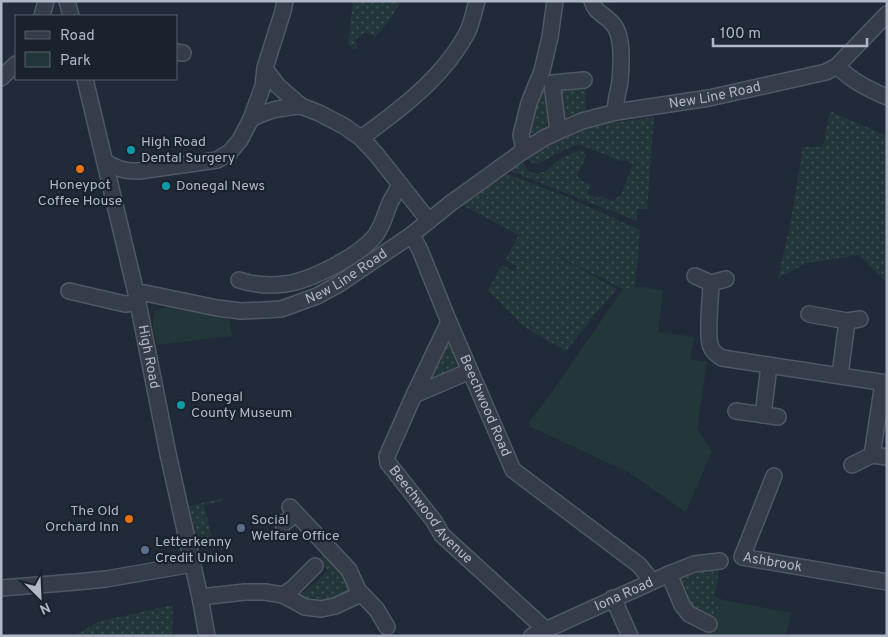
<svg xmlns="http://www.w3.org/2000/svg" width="888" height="637" font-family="Overpass,sans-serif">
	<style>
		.grass { fill: url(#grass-dots) }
		.park { fill: #23373b }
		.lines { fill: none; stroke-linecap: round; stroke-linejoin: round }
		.minor-casing { stroke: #505765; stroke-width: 18 }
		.minor { stroke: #353c4a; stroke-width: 15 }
		.culture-dot { fill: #0f9aa8; stroke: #1a222e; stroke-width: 2 }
		.food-dot { fill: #e8710a; stroke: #1a222e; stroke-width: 2 }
		.service-dot { fill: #5c6f8a; stroke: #1a222e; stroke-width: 2 }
		.labels { text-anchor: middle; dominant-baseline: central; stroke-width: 4.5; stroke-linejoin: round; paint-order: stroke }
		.street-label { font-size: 14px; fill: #b0b7c6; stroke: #1a222e }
		.poi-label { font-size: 14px; fill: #b0b7c6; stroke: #1a222e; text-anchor: start }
	</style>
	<defs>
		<pattern id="grass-dots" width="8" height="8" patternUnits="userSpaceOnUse" patternTransform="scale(1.25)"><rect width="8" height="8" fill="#23373b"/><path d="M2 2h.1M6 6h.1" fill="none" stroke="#405256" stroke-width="1.8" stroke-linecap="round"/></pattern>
	</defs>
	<rect width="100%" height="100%" fill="#212a39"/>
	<path class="grass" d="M353 1H401C393 15 386 26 375 37L365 32 356 39 357 49H353L348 44Z
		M586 85V111L572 115 559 120 555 91Z
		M549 91 552 124C545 126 537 133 531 133L528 130 538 92Z
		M830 111 887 136V283L859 255 807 263 778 278 791 220 803 147H823Z
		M654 117 647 209H637V221L510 171 523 163 528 171C532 173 536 174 540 173 546 172 551 166 556 162 564 157 573 151 582 151L586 155C582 172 567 176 591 185L587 194 598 198 600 196 613 201 621 195 633 164 626 160 621 161 579 144 562 151 538 164 530 162 528 158 531 155 585 129 616 122Z
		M504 173 567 197 640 230 635 289H623L544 249 617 289 596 313 566 351 523 326 488 290 502 265 515 271 517 266 505 260 519 235 462 205Z
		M449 338 460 366 459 367 431 380 429 377Z
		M222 498 223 501 204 505 213 542 197 541 189 506Z
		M326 552 344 571 352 590 334 601 315 603 294 595 299 592 302 594 328 571 318 559Z
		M706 567H719L715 597 723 600 711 620 691 606 675 578Z
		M173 605 172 636H75L97 622Z"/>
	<path class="park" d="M643 287 663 290 658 332 694 337 690 359 707 362 697 429 712 451 686 512 628 472 529 426 530 421 552 392 623 289Z
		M172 307 229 319 232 336 157 345C155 333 150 322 155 311L162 308Z
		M723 600 791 613 786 636H702Z"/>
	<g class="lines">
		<defs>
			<g id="minor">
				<path d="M67 1 71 16"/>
				<path d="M592 1C595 12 603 14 610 21 616 26 619 34 620 42 622 54 621 69 620 81 619 91 614 103 616 112"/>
				<path d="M42 16 46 1"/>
				<path d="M176 52 183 53"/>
				<path d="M837 66C852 81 868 89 887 97"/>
				<path d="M265 69 278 86 301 106 319 113 344 126 361 138 376 154 429 221"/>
				<path d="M1 78 16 64"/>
				<path id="s1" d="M85 79 136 293 168 454 200 597 207 636"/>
				<path d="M251 119C271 109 279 108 301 106"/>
				<path d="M558 131 552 83 584 80"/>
				<path d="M361 138C401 109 445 76 468 31 472 22 474 11 477 1"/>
				<path d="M524 150 521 135 529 103 542 71 550 37 555 1"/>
				<path d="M105 162C119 169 123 171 139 171L217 160 230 152 240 140 251 119 263 86 265 68 283 11 285 1"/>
				<path id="s2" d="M410 236 415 241 420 250 449 322 513 470 639 565 652 581"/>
				<path d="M695 276 711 283 726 279"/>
				<path d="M239 280C254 285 270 286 285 284 310 281 359 256 375 236 382 227 385 215 389 205 392 198 397 191 400 184"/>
				<path d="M711 283C711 296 706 336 711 347 713 352 717 355 722 358L887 383"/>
				<path d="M69 291 125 304 138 303"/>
				<path id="s3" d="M136 293H145L217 308 241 311 265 310 281 309 295 304 317 296 339 284 410 236 451 203 519 154 544 138 568 127 582 121 616 112 709 98 826 72 837 66 887 14"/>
				<path d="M809 314 847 321 860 319"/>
				<path id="s4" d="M449 322 414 395 387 456 388 463 434 521 442 535 545 629"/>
				<path d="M840 375 847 321"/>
				<path d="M414 395 470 371"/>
				<path d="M736 411 778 417"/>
				<path d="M763 415 769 366"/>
				<path d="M872 455 883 383"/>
				<path d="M852 465 872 455 887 457"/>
				<path id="s5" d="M774 476 742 557 887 582"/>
				<path d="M290 507 349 570 358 590 377 610 387 627"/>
				<path d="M283 524 295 514"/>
				<path d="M669 574 682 605 689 614 709 624"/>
				<path d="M1 588 76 582 106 579 193 564"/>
				<path d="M283 595 292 589 315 566"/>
				<path d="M200 597 245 592H265L283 595 305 607 321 609 335 606 361 594"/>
				<path d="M613 598 630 636"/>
				<path id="s6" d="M532 636 669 574 694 564 720 561"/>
			</g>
		</defs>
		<use href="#minor" class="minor-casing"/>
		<use href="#minor" class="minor"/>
	</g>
	<g class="culture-dot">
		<circle cx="131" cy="150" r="5"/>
		<circle cx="166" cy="186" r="5"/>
		<circle cx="181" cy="405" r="5"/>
	</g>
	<g class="food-dot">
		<circle cx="80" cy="169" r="5"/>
		<circle cx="129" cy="519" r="5"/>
	</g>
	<g class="service-dot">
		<circle cx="241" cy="528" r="5"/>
		<circle cx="145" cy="550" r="5"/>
	</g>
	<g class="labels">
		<g class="street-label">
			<text stroke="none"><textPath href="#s3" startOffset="639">New Line Road</textPath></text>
			<text stroke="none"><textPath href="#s3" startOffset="220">New Line Road</textPath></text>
			<text stroke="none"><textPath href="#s1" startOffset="285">High Road</textPath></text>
			<text stroke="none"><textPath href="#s2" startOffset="186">Beechwood Road</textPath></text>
			<text stroke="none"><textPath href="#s4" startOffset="222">Beechwood Avenue</textPath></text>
			<text stroke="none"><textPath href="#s5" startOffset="118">Ashbrook</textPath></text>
			<text stroke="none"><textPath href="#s6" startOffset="101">Iona Road</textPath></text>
		</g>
		<g class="poi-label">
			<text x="141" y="142">High Road<tspan x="141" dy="16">Dental Surgery</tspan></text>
			<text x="80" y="185" text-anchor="middle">Honeypot<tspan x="80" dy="16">Coffee House</tspan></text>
			<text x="176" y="186">Donegal News</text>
			<text x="191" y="397">Donegal<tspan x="191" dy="16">County Museum</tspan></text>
			<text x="119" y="511" text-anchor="end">The Old<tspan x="119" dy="16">Orchard Inn</tspan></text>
			<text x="251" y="520">Social<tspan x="251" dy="16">Welfare Office</tspan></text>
			<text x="155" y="542">Letterkenny<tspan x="155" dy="16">Credit Union</tspan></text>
		</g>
	</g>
	<rect width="888" height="637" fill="none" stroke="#b0b7c6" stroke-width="5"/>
	<rect x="15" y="15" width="162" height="65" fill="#1a222e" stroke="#565e6b"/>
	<rect x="25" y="31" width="25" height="8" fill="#353c4a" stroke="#565e6b"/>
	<text x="60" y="40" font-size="15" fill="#b0b7c6">Road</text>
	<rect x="25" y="52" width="25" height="15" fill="#23373b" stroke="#565e6b"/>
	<text x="60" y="65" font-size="15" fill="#b0b7c6">Park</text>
	<g transform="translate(40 597) rotate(156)" stroke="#1a222e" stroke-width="4" paint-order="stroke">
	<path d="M0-4L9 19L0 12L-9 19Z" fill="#b0b7c6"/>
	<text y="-8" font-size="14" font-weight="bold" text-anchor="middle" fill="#b0b7c6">N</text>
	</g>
	<path d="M713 38v8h154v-8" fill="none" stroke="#b0b7c6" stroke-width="2.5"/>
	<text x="720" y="38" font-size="15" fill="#b0b7c6" stroke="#1a222e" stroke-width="4" paint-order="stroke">100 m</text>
</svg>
